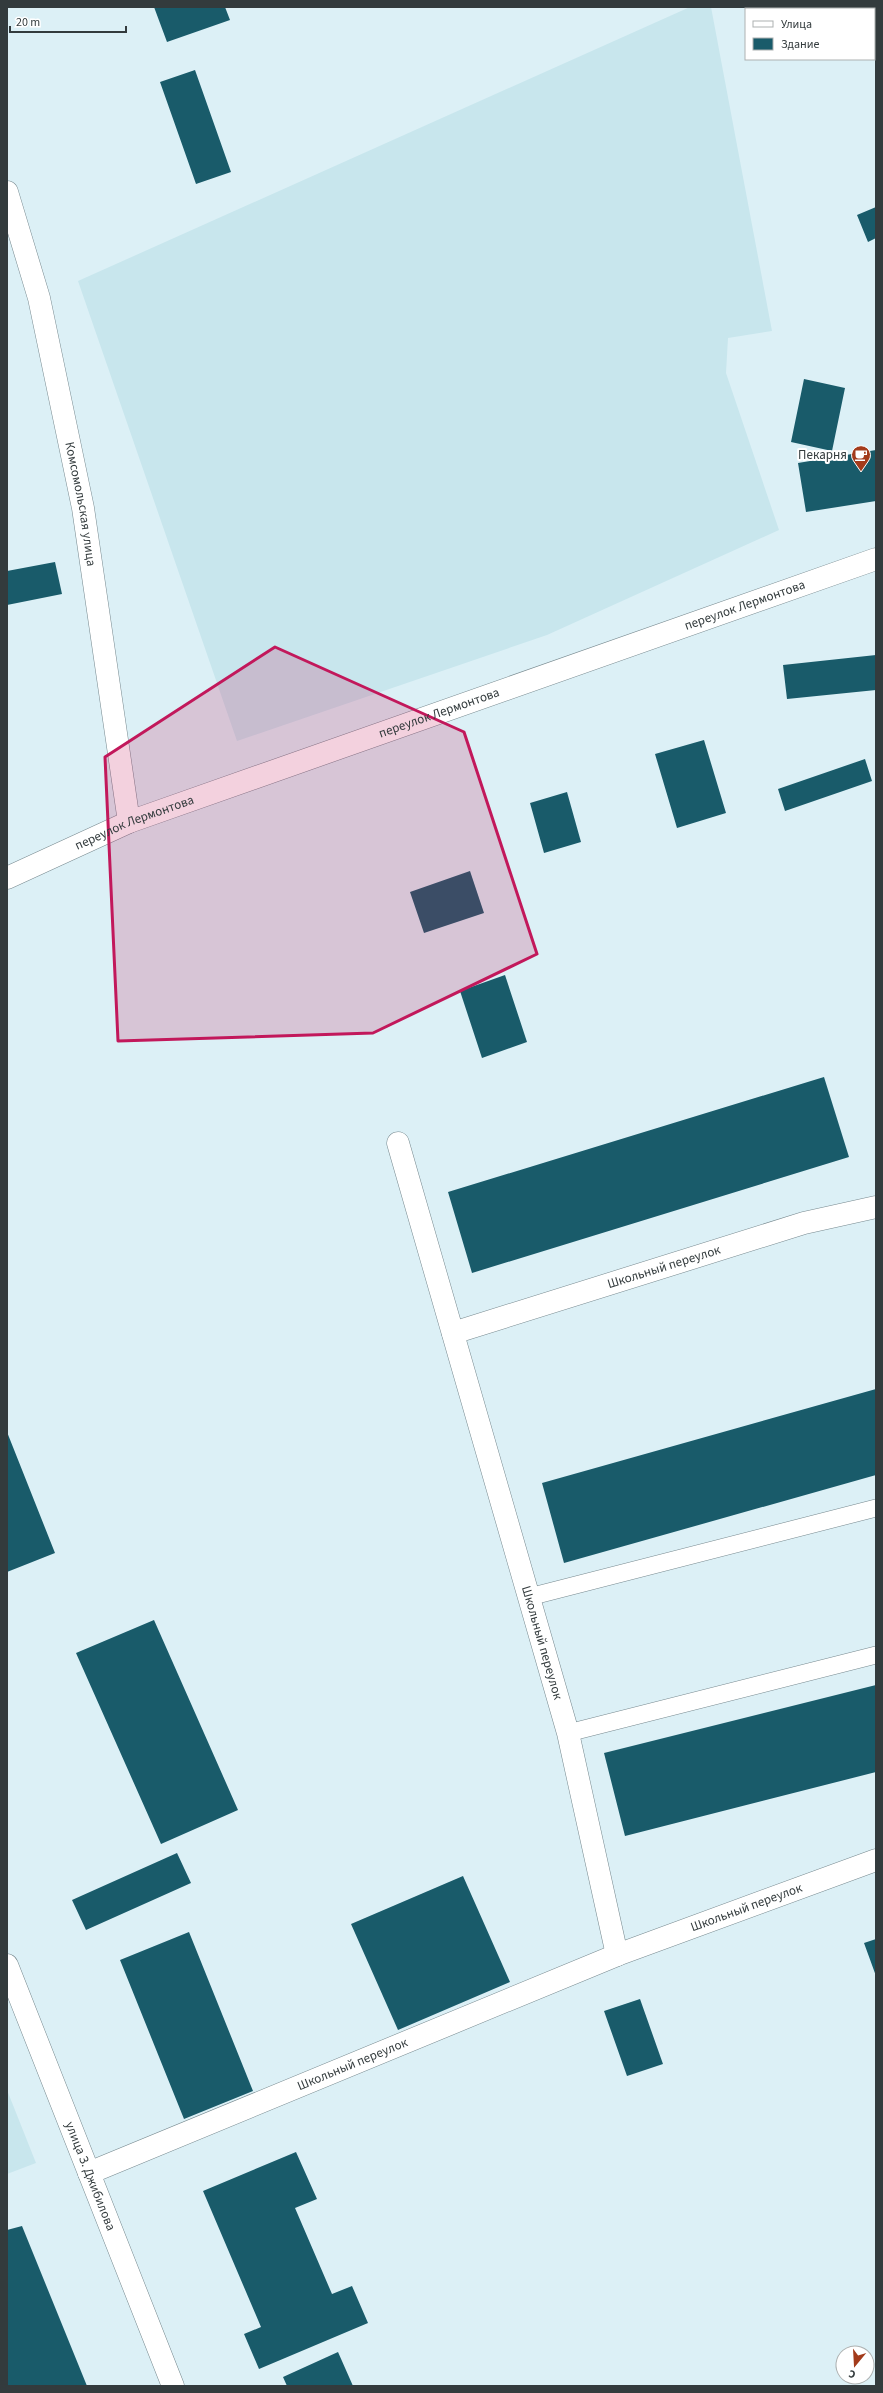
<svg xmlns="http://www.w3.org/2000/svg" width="883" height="2393" font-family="'Source Sans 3',sans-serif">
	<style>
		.built { fill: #c8e6ed }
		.building { fill: #195b6a }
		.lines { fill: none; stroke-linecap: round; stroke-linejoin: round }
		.service-casing { stroke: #77898f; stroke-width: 18 }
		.minor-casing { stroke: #77898f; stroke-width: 23 }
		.service { stroke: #fff; stroke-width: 17 }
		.minor { stroke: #fff; stroke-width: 22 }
		.marked { fill: #c2185b; fill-opacity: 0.2; stroke: #c2185b; stroke-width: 3; stroke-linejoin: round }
		.labels { text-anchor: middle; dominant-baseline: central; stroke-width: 4; stroke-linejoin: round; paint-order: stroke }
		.poi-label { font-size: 13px; fill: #333b3d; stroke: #fff; text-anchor: end }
		.street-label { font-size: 13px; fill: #333b3d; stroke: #fff }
	</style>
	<rect width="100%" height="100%" fill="#dcf0f6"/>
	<path class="built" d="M690 7H711L772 331 728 338 726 373 779 530 547 635 237 741 78 281Z
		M7 2090 36 2163 7 2174Z"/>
	<path class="building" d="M154 7H225L230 20 167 42Z
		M195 70 231 172 196 184 160 82Z
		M876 207V238L868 242 857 215Z
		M804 379 845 388 832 451 791 442Z
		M876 450V501L806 512 798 463Z
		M55 562 62 594 7 605V571Z
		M876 655V690L787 699 783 665Z
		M704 740 726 813 677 828 655 754Z
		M865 759 872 781 785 811 778 789Z
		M567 792 581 842 544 853 530 803Z
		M470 871 484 913 424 933 410 892Z
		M505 975 527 1042 482 1058 460 991Z
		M824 1077 849 1157 472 1273 448 1192Z
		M876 1389V1475L564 1563 542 1483Z
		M7 1432 55 1553 7 1572Z
		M154 1620 238 1810 161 1844 76 1653Z
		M876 1685V1772L625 1836 604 1753Z
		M177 1853 191 1883 86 1930 72 1900Z
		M463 1876 510 1982 398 2030 351 1924Z
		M189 1932 253 2091 184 2119 120 1960Z
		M876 1939V1976L864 1943Z
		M640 1999 663 2064 627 2076 604 2011Z
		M296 2152 317 2199 295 2208 332 2294 352 2286 368 2323 259 2369 244 2334 261 2327 203 2191Z
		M22 2226 87 2386H7V2230Z
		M338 2352 353 2386H287L283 2377Z"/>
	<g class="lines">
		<defs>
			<path id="service" d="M529 1597 876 1508
				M568 1733 876 1655"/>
			<g id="minor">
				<path id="s1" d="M7 192 39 298 83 508 129 822"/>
				<path id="s2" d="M7 878 129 822 876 559"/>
				<path id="s3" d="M398 1143 568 1733 617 1955"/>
				<path id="s4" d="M453 1333 804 1223 876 1207"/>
				<path id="s5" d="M7 1965 173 2386"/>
				<path id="s6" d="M89 2173 617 1955 876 1860"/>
			</g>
		</defs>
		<use href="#service" class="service-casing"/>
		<use href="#minor" class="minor-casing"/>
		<use href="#service" class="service"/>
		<use href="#minor" class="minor"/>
	</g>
	<path class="marked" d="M275 647 464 732 537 954 373 1033 118 1041 105 757Z"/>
	<defs>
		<symbol id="cafe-pin" viewBox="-11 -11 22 30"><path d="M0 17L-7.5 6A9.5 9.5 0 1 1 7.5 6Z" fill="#a33b1b" stroke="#fff"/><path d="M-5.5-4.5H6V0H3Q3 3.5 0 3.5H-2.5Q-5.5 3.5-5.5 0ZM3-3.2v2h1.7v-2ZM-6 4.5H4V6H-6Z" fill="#fff"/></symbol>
	</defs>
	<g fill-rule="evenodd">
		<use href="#cafe-pin" x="850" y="444" width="22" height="30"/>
	</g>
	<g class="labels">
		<g class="poi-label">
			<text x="847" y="455">Пекарня</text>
		</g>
		<g class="street-label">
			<text stroke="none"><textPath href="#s1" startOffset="321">Комсомольская улица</textPath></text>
			<text stroke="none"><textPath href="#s2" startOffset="787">переулок Лермонтова</textPath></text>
			<text stroke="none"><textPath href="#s2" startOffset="463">переулок Лермонтова</textPath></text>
			<text stroke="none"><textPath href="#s2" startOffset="139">переулок Лермонтова</textPath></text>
			<text stroke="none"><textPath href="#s4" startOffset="221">Школьный переулок</textPath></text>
			<text stroke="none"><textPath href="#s3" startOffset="520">Школьный переулок</textPath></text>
			<text stroke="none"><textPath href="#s6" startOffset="709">Школьный переулок</textPath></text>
			<text stroke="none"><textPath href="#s6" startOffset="285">Школьный переулок</textPath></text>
			<text stroke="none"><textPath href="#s5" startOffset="227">улица З. Джибилова</textPath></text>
		</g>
	</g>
	<rect width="883" height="2393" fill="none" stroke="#333b3d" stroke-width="16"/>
	<rect x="745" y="8" width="130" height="52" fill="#ffffff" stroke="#adb1b1"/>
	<rect x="753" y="21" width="20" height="6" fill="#ffffff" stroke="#adb1b1"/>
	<text x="781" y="28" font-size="12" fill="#333b3d">Улица</text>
	<rect x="753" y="38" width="20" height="12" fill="#195b6a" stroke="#adb1b1"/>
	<text x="781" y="48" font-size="12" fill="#333b3d">Здание</text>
	<g transform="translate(855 2365) rotate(198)"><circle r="19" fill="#ffffff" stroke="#adb1b1"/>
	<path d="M0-3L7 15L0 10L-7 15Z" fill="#a33b1b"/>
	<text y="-6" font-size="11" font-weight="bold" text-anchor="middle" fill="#333b3d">С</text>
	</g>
	<path d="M10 26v6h116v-6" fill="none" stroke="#333b3d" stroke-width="2"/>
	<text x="16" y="26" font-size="12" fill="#333b3d" stroke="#ffffff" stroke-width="3" paint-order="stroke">20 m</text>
</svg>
